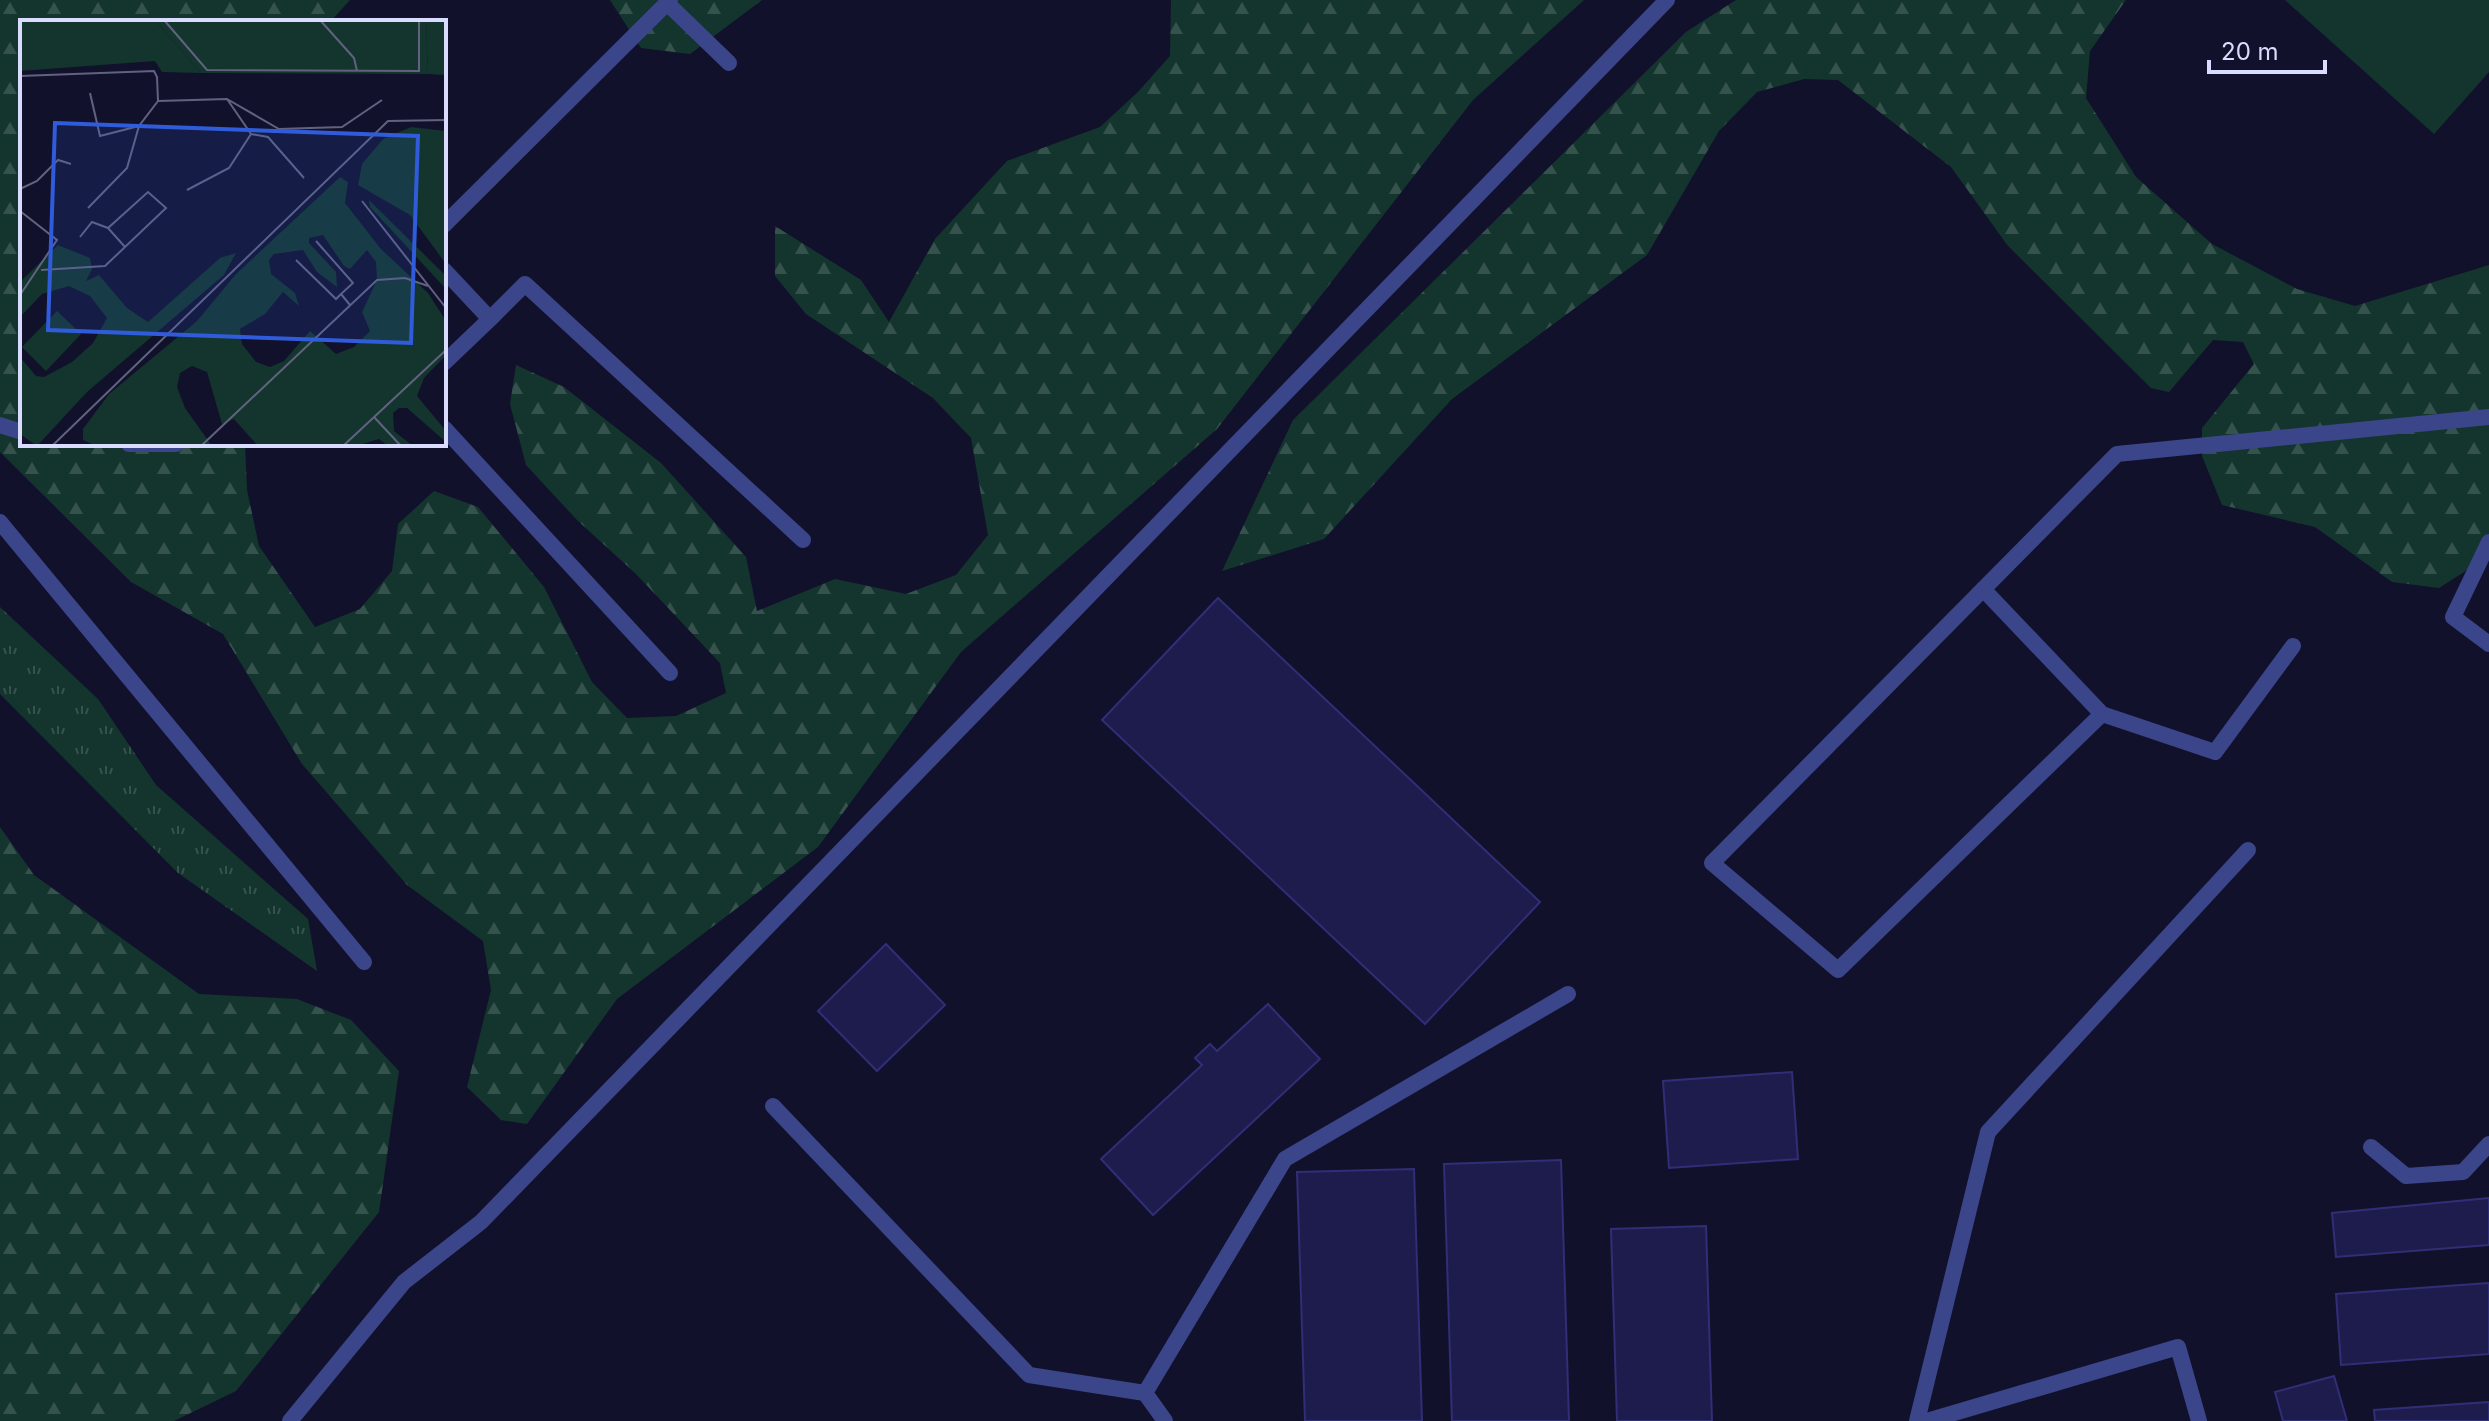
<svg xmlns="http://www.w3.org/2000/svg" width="2489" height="1421" font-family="Inter,sans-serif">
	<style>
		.grass { fill: url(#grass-tufts) }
		.forest { fill: url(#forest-firs) }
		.pitch { fill: #14352e }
		.building { fill: #1e1c4c; stroke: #312e78; stroke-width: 2 }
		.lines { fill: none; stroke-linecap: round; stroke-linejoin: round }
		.service { stroke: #3b458a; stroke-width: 16 }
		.inset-road { fill: none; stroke: #616280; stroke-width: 2 }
		.view { fill: #305cdc; fill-opacity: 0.15; stroke: #305cdc; stroke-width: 4 }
		.inset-edge { fill: none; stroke: #dadcff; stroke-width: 4 }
	</style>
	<defs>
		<pattern id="grass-tufts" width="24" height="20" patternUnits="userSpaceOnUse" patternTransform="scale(2)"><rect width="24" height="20" fill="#14352e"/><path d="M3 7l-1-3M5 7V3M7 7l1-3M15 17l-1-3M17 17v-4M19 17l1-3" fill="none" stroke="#36524d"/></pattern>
		<pattern id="forest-firs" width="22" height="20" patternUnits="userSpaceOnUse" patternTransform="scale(2)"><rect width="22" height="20" fill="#14352e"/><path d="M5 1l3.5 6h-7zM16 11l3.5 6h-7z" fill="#36524d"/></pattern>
	</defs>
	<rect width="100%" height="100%" fill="#11112b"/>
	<path class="grass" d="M0 607 98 699 156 785 308 919 317 971 178 873 0 694Z"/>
	<path class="forest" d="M0 0H350L330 22H22V444H245L247 490 259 546 315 627 360 609 392 571 398 524 434 491 478 507 544 587 592 682 627 718 676 716 726 693 720 663 636 574 577 520 526 465 510 404 516 365 564 387 661 463 746 557 757 611 835 579 906 594 956 575 988 535 971 438 933 398 806 314 775 276V226L861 280 889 322 935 239 1007 161 1100 127 1138 92 1170 56 1171 0H1584L1473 100 1217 429 961 652 818 847 617 999 527 1124 501 1120 467 1087 491 990 483 941 407 885 302 764 223 634 131 582 0 452Z
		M610 0H762L690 54 641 48Z
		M1736 0H2126L2090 51 2086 98 2136 177 2212 244 2297 289 2355 306 2489 265V556L2439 588 2392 582 2315 527 2222 505 2202 456V428L2254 364 2243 342 2213 340 2169 392 2151 388 2008 246 1951 167 1838 80 1804 79 1757 92 1719 131 1647 255 1452 399 1324 539 1222 571 1293 420 1686 32Z
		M0 827 34 875 199 994 297 999 351 1020 399 1071 379 1212 236 1391 174 1421H0Z"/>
	<path class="pitch" d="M2285 0H2489V72L2434 134Z"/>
	<path class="building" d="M1218 598 1540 902 1425 1024 1102 720Z
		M886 944 945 1005 877 1071 818 1011Z
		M1268 1004 1320 1059 1153 1215 1101 1159 1202 1065 1195 1058 1210 1044 1217 1051Z
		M1792 1072 1798 1159 1669 1168 1663 1081Z
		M1561 1160 1569 1421H1452L1444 1164Z
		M1414 1169 1422 1421H1305L1297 1172Z
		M2489 1198V1245L2336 1257 2332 1213Z
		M1706 1226 1712 1421H1617L1611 1229Z
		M2489 1283V1354L2341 1365 2336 1294Z
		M2334 1376 2347 1421H2283L2275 1392Z
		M2489 1402V1421H2375L2374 1410Z"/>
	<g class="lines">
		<path class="service" d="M667 3 729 63
			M444 225 670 0
			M444 270 490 319 444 363
			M490 319 525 284 803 540
			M0 425 22 432
			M444 428 670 673
			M129 444H176
			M0 522 364 962
			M2489 542 2453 617 2489 644
			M1983 589 2102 714
			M2293 646 2215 752 2102 714 1838 970 1712 863 2117 454 2489 417
			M773 1106 1029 1375 1145 1393
			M2371 1147 2406 1176 2463 1172 2489 1144
			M290 1421 404 1282 481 1222 1667 0
			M1165 1421 1145 1393 1285 1159 1568 994
			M1917 1421 1988 1132 2248 850
			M1927 1421 2178 1347 2199 1421"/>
	</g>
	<g transform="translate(20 20)">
		<rect width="426" height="426" fill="#11112b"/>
		<path d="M349 180 426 256V269L350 187Z" fill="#14352e"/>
		<path d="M0 0H135L181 53 142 52 135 41 0 51ZM406 0H426V55L408 54ZM391 107 426 111V244L390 195 338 165 342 144 363 119ZM320 157 328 162 325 183 361 229 408 273 426 301V335L404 358 397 376 426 411V422L387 388H379L373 393 374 411 393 426H368L359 419 336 426H238L214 399 202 404 187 352 172 346 160 353 157 367 165 388 192 426H76L63 420V409L89 374 177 301 216 254ZM303 215 324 246 330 249 347 230 356 242 357 260 342 292 350 311 334 327 316 334 290 311 264 341 250 347 236 342 222 324 220 309 245 294 263 272 279 286 275 273 251 254 249 240 254 234 283 230 297 252 317 267 316 252 289 223V218ZM38 225 70 238 72 249 66 261 79 255 107 288 128 302 200 238 216 233 204 255 67 372 17 426 0 414V337L16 356 24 357 52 342 73 323 87 298 70 276 49 266 22 274 0 297V262Z" fill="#14352e" fill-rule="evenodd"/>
		<path d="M135 0H406L408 54 181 53Z" fill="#14352e"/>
		<path d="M37 291 61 314 26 351 2 327Z" fill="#14352e"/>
		<path class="inset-road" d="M144 0 187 50 399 51V0M300 0 334 38 337 51M0 56 134 51 137 57 138 81 119 106 107 148 68 188M70 73 80 116 119 106M207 79 259 109 322 107 362 80M138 81 207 79 231 114 209 148 167 170M231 114 248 117 284 158M0 169 17 161 38 140 51 144M342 181 426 288M0 191 37 220 0 275M88 208 105 227M296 221 333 263 321 274 330 285M276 240 316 279 321 274M21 250 85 246 146 188 128 172 88 208 72 202 60 217M354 397 381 426M32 426 368 101 426 100M181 426 357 260 385 258 408 266M323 426 426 330"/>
		<path class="view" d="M35 103 398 116 391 323 28 310Z"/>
		<rect width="426" height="426" class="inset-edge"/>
	</g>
	<path d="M2209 60v12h116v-12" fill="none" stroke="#dadcff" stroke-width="4"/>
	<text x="2221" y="60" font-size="24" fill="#dadcff" stroke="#11112b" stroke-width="6" paint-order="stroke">20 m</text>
</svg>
